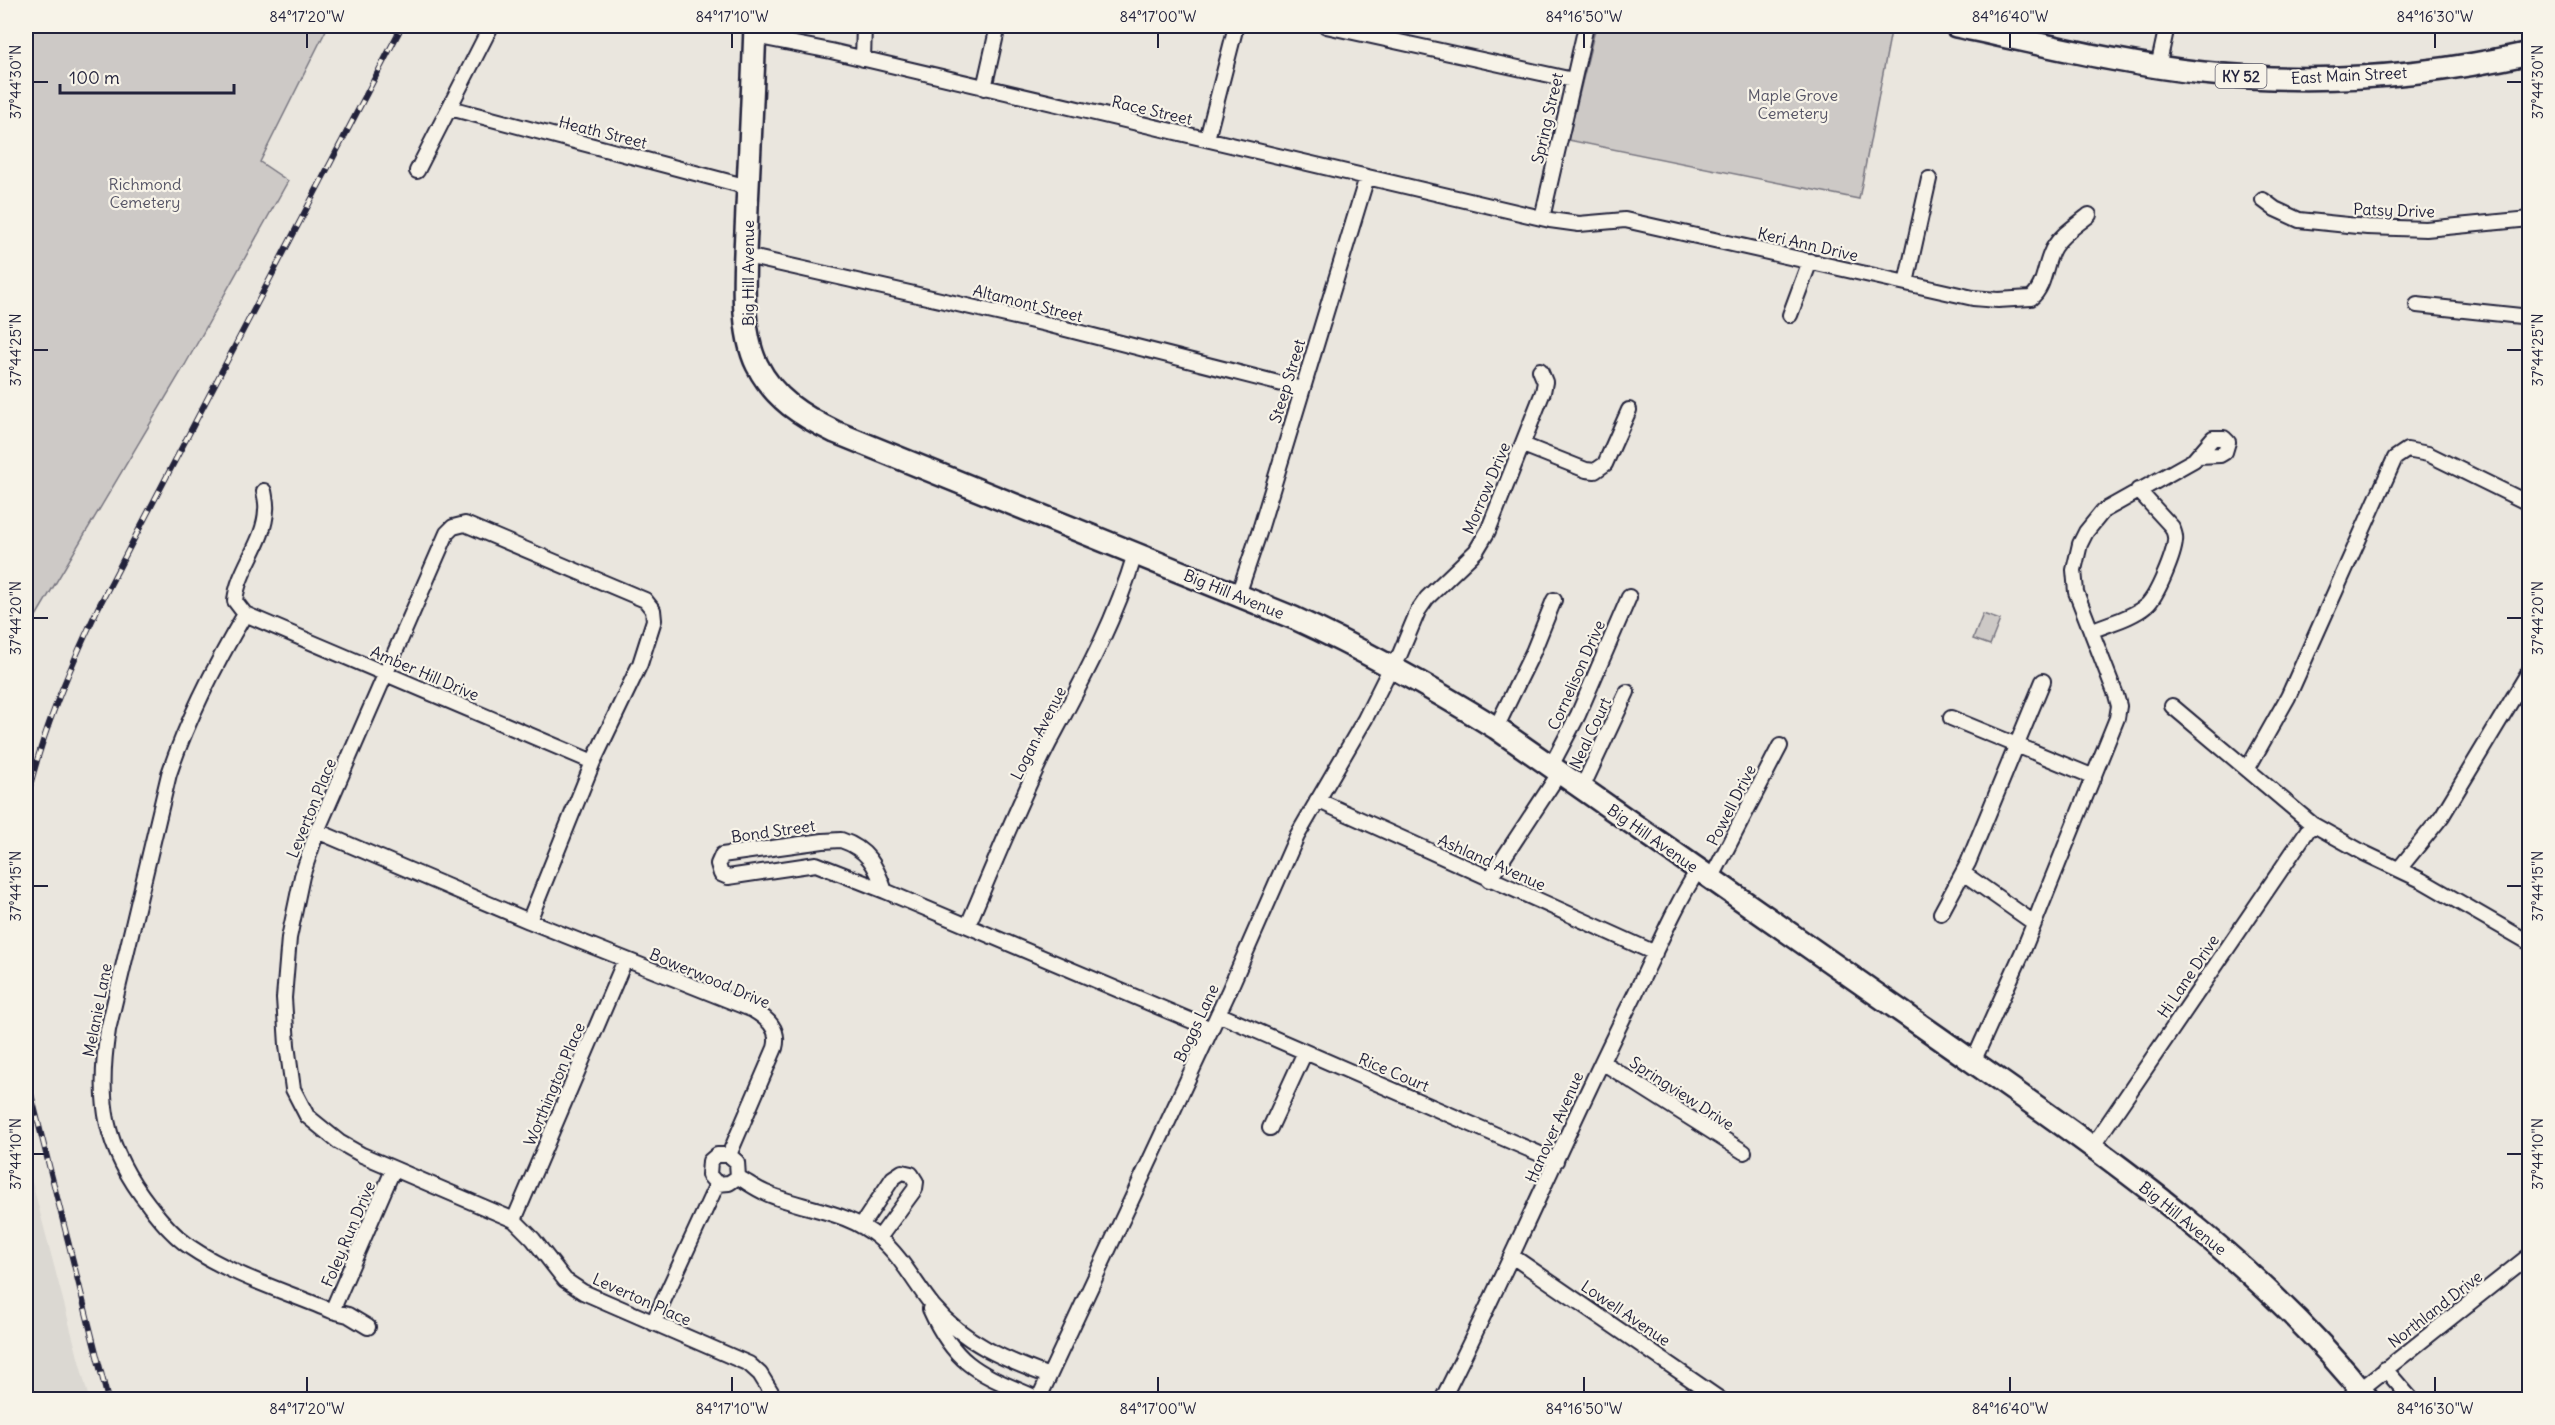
<svg xmlns="http://www.w3.org/2000/svg" width="2555" height="1425" font-family="Delius,sans-serif">
	<style>
		.built { fill: #dbd8d2 }
		.green { fill: #cdc9c6; stroke: #787680; stroke-width: 1.5 }
		.lines { fill: none; stroke-linecap: round; stroke-linejoin: round }
		.street-casing { stroke: #22223b; stroke-width: 18 }
		.primary-casing { stroke: #22223b; stroke-width: 26 }
		.street { stroke: #f7f3e8; stroke-width: 14 }
		.primary { stroke: #f7f3e8; stroke-width: 21 }
		.rail-casing { stroke: #22223b; stroke-width: 6 }
		.rail { stroke: #f7f3e8; stroke-width: 4; stroke-dasharray: 11; stroke-linecap: butt }
		.ticks { fill: none; stroke: #22223b; stroke-width: 2 }
		.labels { text-anchor: middle; dominant-baseline: central; stroke-width: 4.5; stroke-linejoin: round; paint-order: stroke }
		.shield { fill: #f7f3e8; stroke: #62616f; stroke-width: 1.5 }
		.shield-label { font-size: 15px; font-weight: bold; fill: #22223b }
		.street-label { font-size: 16px; fill: #22223b; stroke: #f7f3e8 }
		.park-label { font-size: 16px; fill: #555465; stroke: #f7f3e8 }
		.neatline { fill: none; stroke: #22223b; stroke-width: 2 }
		.ticks-label { font-size: 15px; text-anchor: middle; fill: #22223b }
	</style>
	<rect width="100%" height="100%" fill="#eae6de"/>
	<filter id="ink" filterUnits="userSpaceOnUse"><feTurbulence type="fractalNoise" baseFrequency=".0167" numOctaves="2"/><feDisplacementMap in="SourceGraphic" scale="12" xChannelSelector="R" yChannelSelector="G"/><feConvolveMatrix kernelMatrix="1 2 1 2 8 2 1 2 1" color-interpolation-filters="sRGB"/></filter>
	<g filter="url(#ink)">
		<path class="built" d="M26 1159 89 1399H26Z"/>
		<path class="green" d="M26 26H328L260 162 288 181 185 365 26 633Z
			M1596 26H1892L1859 199 1568 140Z
			M1983 614 2000 620 1990 645 1973 639Z"/>
		<g class="lines">
			<defs>
				<path id="street" d="M1326 26 1573 80
					M755 36 831 51 1550 220 1579 224 1625 220 1973 298 1998 300 2031 298C2046 286 2044 263 2054 247 2062 234 2077 225 2089 215
					M863 59 864 26
					M2158 67 2167 26
					M984 88 998 26
					M450 108 748 187
					M1207 139 1236 26
					M417 171 491 26
					M2263 200 2275 209 2299 220 2367 227 2426 229 2530 219
					M1542 218 1586 26
					M746 256 1046 324 1302 389
					M1906 283 1929 179
					M2417 305 2530 317
					M1790 315 1810 261
					M1523 445 1586 470 1595 471 1605 464 1629 410
					M264 491C265 497 267 504 266 510 265 542 238 569 235 601L245 614 593 762
					M1238 595 1259 533 1367 177
					M245 614C215 665 188 718 169 774L108 1030C97 1101 104 1148 149 1205 161 1221 174 1236 190 1247 231 1275 287 1292 332 1311L348 1315 368 1327
					M2091 631C2109 623 2132 618 2147 605 2157 596 2174 555 2175 541 2176 536 2174 532 2172 527L2138 490
					M2172 706 2312 824 2364 853 2421 880 2530 943
					M1951 718 2094 777
					M1496 728 1533 652 1554 600
					M1551 766 1578 715 1629 597
					M2248 768 2288 697 2395 458 2407 450 2428 454 2530 504
					M1582 788 1627 692
					M1317 800 1655 953
					M317 831 529 921 753 1010C768 1019 780 1029 775 1048L729 1155
					M841 840C868 849 876 866 885 891L816 864 728 877 721 874 718 864 722 855 823 841Z
					M2399 869 2442 816 2530 670
					M1963 873 2034 923
					M1711 879 1780 746
					M1489 880 1560 772
					M885 891 1211 1029
					M1941 913 1968 863 2043 681
					M529 921 593 762 640 664 654 620 653 610 645 600 465 524 453 527 447 533 317 831 302 876 289 938 284 998 287 1045 293 1089 307 1116 339 1142 362 1155 514 1220 533 1239 565 1280 583 1292 749 1364 760 1374 776 1400
					M968 925C994 865 1018 803 1048 745 1081 683 1115 622 1135 554
					M1218 1014 1556 1161
					M1602 1062 1744 1152
					M1973 1062 2023 951 2117 718 2119 706 2116 695 2076 592 2074 570 2080 544 2086 532 2103 511 2194 460 2213 438H2224L2228 442 2225 452 2220 455 2198 456
					M1270 1128 1305 1052
					M2092 1147 2312 824
					M738 1177C747 1182 756 1189 766 1193 804 1210 846 1210 879 1238 902 1257 915 1284 933 1306 964 1343 1006 1360 1049 1376
					M717 1184 709 1175 710 1161 717 1155H729
					M717 1184 729 1183 738 1177 737 1162 729 1155
					M514 1220 625 960
					M861 1226 893 1178 902 1172 911 1174 916 1182 915 1189 879 1238
					M1512 1256 1721 1400
					M930 1309C957 1369 982 1374 1039 1399
					M332 1311 393 1170
					M653 1323 717 1184
					M2385 1369 2412 1400
					M2361 1389 2530 1255
					M1038 1400 1228 993 1297 836 1365 719 1392 665 1400 654 1418 611 1427 598 1476 551 1488 531 1543 392 1545 382 1540 370
					M1442 1400C1509 1268 1566 1132 1632 1000 1654 956 1672 911 1698 870"/>
				<path id="primary" d="M755 26C753 86 750 147 747 207 746 252 737 325 757 365 774 399 802 416 835 432L1294 618C1364 650 1430 687 1496 728 1645 832 1793 936 1942 1040 2094 1147 2252 1253 2369 1400
					M1956 26C2038 43 2120 64 2203 73 2311 85 2423 77 2530 53"/>
			</defs>
			<use href="#street" class="street-casing"/>
			<use href="#primary" class="primary-casing"/>
			<use href="#street" class="street"/>
			<use href="#primary" class="primary"/>
			<defs>
				<path id="rail" d="M26 803C41 734 68 672 98 608L402 26
					M26 1074 108 1400"/>
			</defs>
			<use href="#rail" class="rail-casing"/>
			<use href="#rail" class="rail"/>
		</g>
	</g>
	<path class="ticks" d="M307 33V48M732 33V48M1158 33V48M1584 33V48M2010 33V48M2435 33V48M33 82H48M2507 82H2522M33 350H48M2507 350H2522M33 618H48M2507 618H2522M33 886H48M2507 886H2522M33 1154H48M2507 1154H2522M307 1377V1392M732 1377V1392M1158 1377V1392M1584 1377V1392M2010 1377V1392M2435 1377V1392"/>
	<g class="labels">
		<rect class="shield" x="2215.5" y="64" width="51" height="24" rx="4.5"/>
		<g class="shield-label">
			<text x="2241" y="76">KY 52</text>
		</g>
		<g class="street-label">
			<text transform="translate(2349 75) rotate(-3)">East Main Street</text>
			<text transform="translate(1152 110) rotate(13)">Race Street</text>
			<text transform="translate(1547 118) rotate(-77)">Spring Street</text>
			<text transform="translate(603 132) rotate(14)">Heath Street</text>
			<text transform="translate(2394 210) rotate(2)">Patsy Drive</text>
			<text transform="translate(1808 244) rotate(13)">Keri Ann Drive</text>
			<text transform="translate(748 273) rotate(-90)">Big Hill Avenue</text>
			<text transform="translate(1028 303) rotate(14)">Altamont Street</text>
			<text transform="translate(1287 381) rotate(-73)">Steep Street</text>
			<text transform="translate(1486 488) rotate(-67)">Morrow Drive</text>
			<text transform="translate(1234 594) rotate(22)">Big Hill Avenue</text>
			<text transform="translate(425 673) rotate(23)">Amber Hill Drive</text>
			<text transform="translate(1576 675) rotate(-66)">Cornelison Drive</text>
			<text transform="translate(1038 733) rotate(-63)">Logan Avenue</text>
			<text transform="translate(1590 733) rotate(-65)">Neal Court</text>
			<text transform="translate(1731 805) rotate(-63)">Powell Drive</text>
			<text transform="translate(311 808) rotate(-68)">Leverton Place</text>
			<text transform="translate(773 831) rotate(-8)">Bond Street</text>
			<text transform="translate(1653 838) rotate(35)">Big Hill Avenue</text>
			<text transform="translate(1492 862) rotate(24)">Ashland Avenue</text>
			<text transform="translate(2188 976) rotate(-56)">Hi Lane Drive</text>
			<text transform="translate(710 978) rotate(23)">Bowerwood Drive</text>
			<text transform="translate(97 1010) rotate(-79)">Melanie Lane</text>
			<text transform="translate(1196 1023) rotate(-65)">Boggs Lane</text>
			<text transform="translate(1394 1072) rotate(23)">Rice Court</text>
			<text transform="translate(554 1084) rotate(-67)">Worthington Place</text>
			<text transform="translate(1682 1093) rotate(33)">Springview Drive</text>
			<text transform="translate(1554 1127) rotate(-66)">Hanover Avenue</text>
			<text transform="translate(2183 1218) rotate(39)">Big Hill Avenue</text>
			<text transform="translate(348 1234) rotate(-67)">Foley Run Drive</text>
			<text transform="translate(642 1299) rotate(24)">Leverton Place</text>
			<text transform="translate(2435 1309) rotate(-38)">Northland Drive</text>
			<text transform="translate(1626 1313) rotate(34)">Lowell Avenue</text>
		</g>
		<g class="park-label">
			<text x="1793" y="95">Maple Grove<tspan x="1793" dy="18">Cemetery</tspan></text>
			<text x="145" y="184">Richmond<tspan x="145" dy="18">Cemetery</tspan></text>
		</g>
	</g>
	<rect width="2555" height="1425" fill="none" stroke="#f7f3e8" stroke-width="66"/>
	<path d="M60 84v9h174v-9" fill="none" stroke="#22223b" stroke-width="3"/>
	<text x="69" y="84" font-size="18" fill="#22223b" stroke="#f7f3e8" stroke-width="4.5" paint-order="stroke">100 m</text>
	<rect x="33" y="33" width="2489" height="1359" class="neatline"/>
	<g class="ticks-label">
		<text x="307" y="22">84°17'20"W</text>
		<text x="732" y="22">84°17'10"W</text>
		<text x="1158" y="22">84°17'00"W</text>
		<text x="1584" y="22">84°16'50"W</text>
		<text x="2010" y="22">84°16'40"W</text>
		<text x="2435" y="22">84°16'30"W</text>
		<text transform="translate(16 82) rotate(-90)" y="5">37°44'30"N</text>
		<text transform="translate(2538 82) rotate(-90)" y="5">37°44'30"N</text>
		<text transform="translate(16 350) rotate(-90)" y="5">37°44'25"N</text>
		<text transform="translate(2538 350) rotate(-90)" y="5">37°44'25"N</text>
		<text transform="translate(16 618) rotate(-90)" y="5">37°44'20"N</text>
		<text transform="translate(2538 618) rotate(-90)" y="5">37°44'20"N</text>
		<text transform="translate(16 886) rotate(-90)" y="5">37°44'15"N</text>
		<text transform="translate(2538 886) rotate(-90)" y="5">37°44'15"N</text>
		<text transform="translate(16 1154) rotate(-90)" y="5">37°44'10"N</text>
		<text transform="translate(2538 1154) rotate(-90)" y="5">37°44'10"N</text>
		<text x="307" y="1414">84°17'20"W</text>
		<text x="732" y="1414">84°17'10"W</text>
		<text x="1158" y="1414">84°17'00"W</text>
		<text x="1584" y="1414">84°16'50"W</text>
		<text x="2010" y="1414">84°16'40"W</text>
		<text x="2435" y="1414">84°16'30"W</text>
	</g>
</svg>
